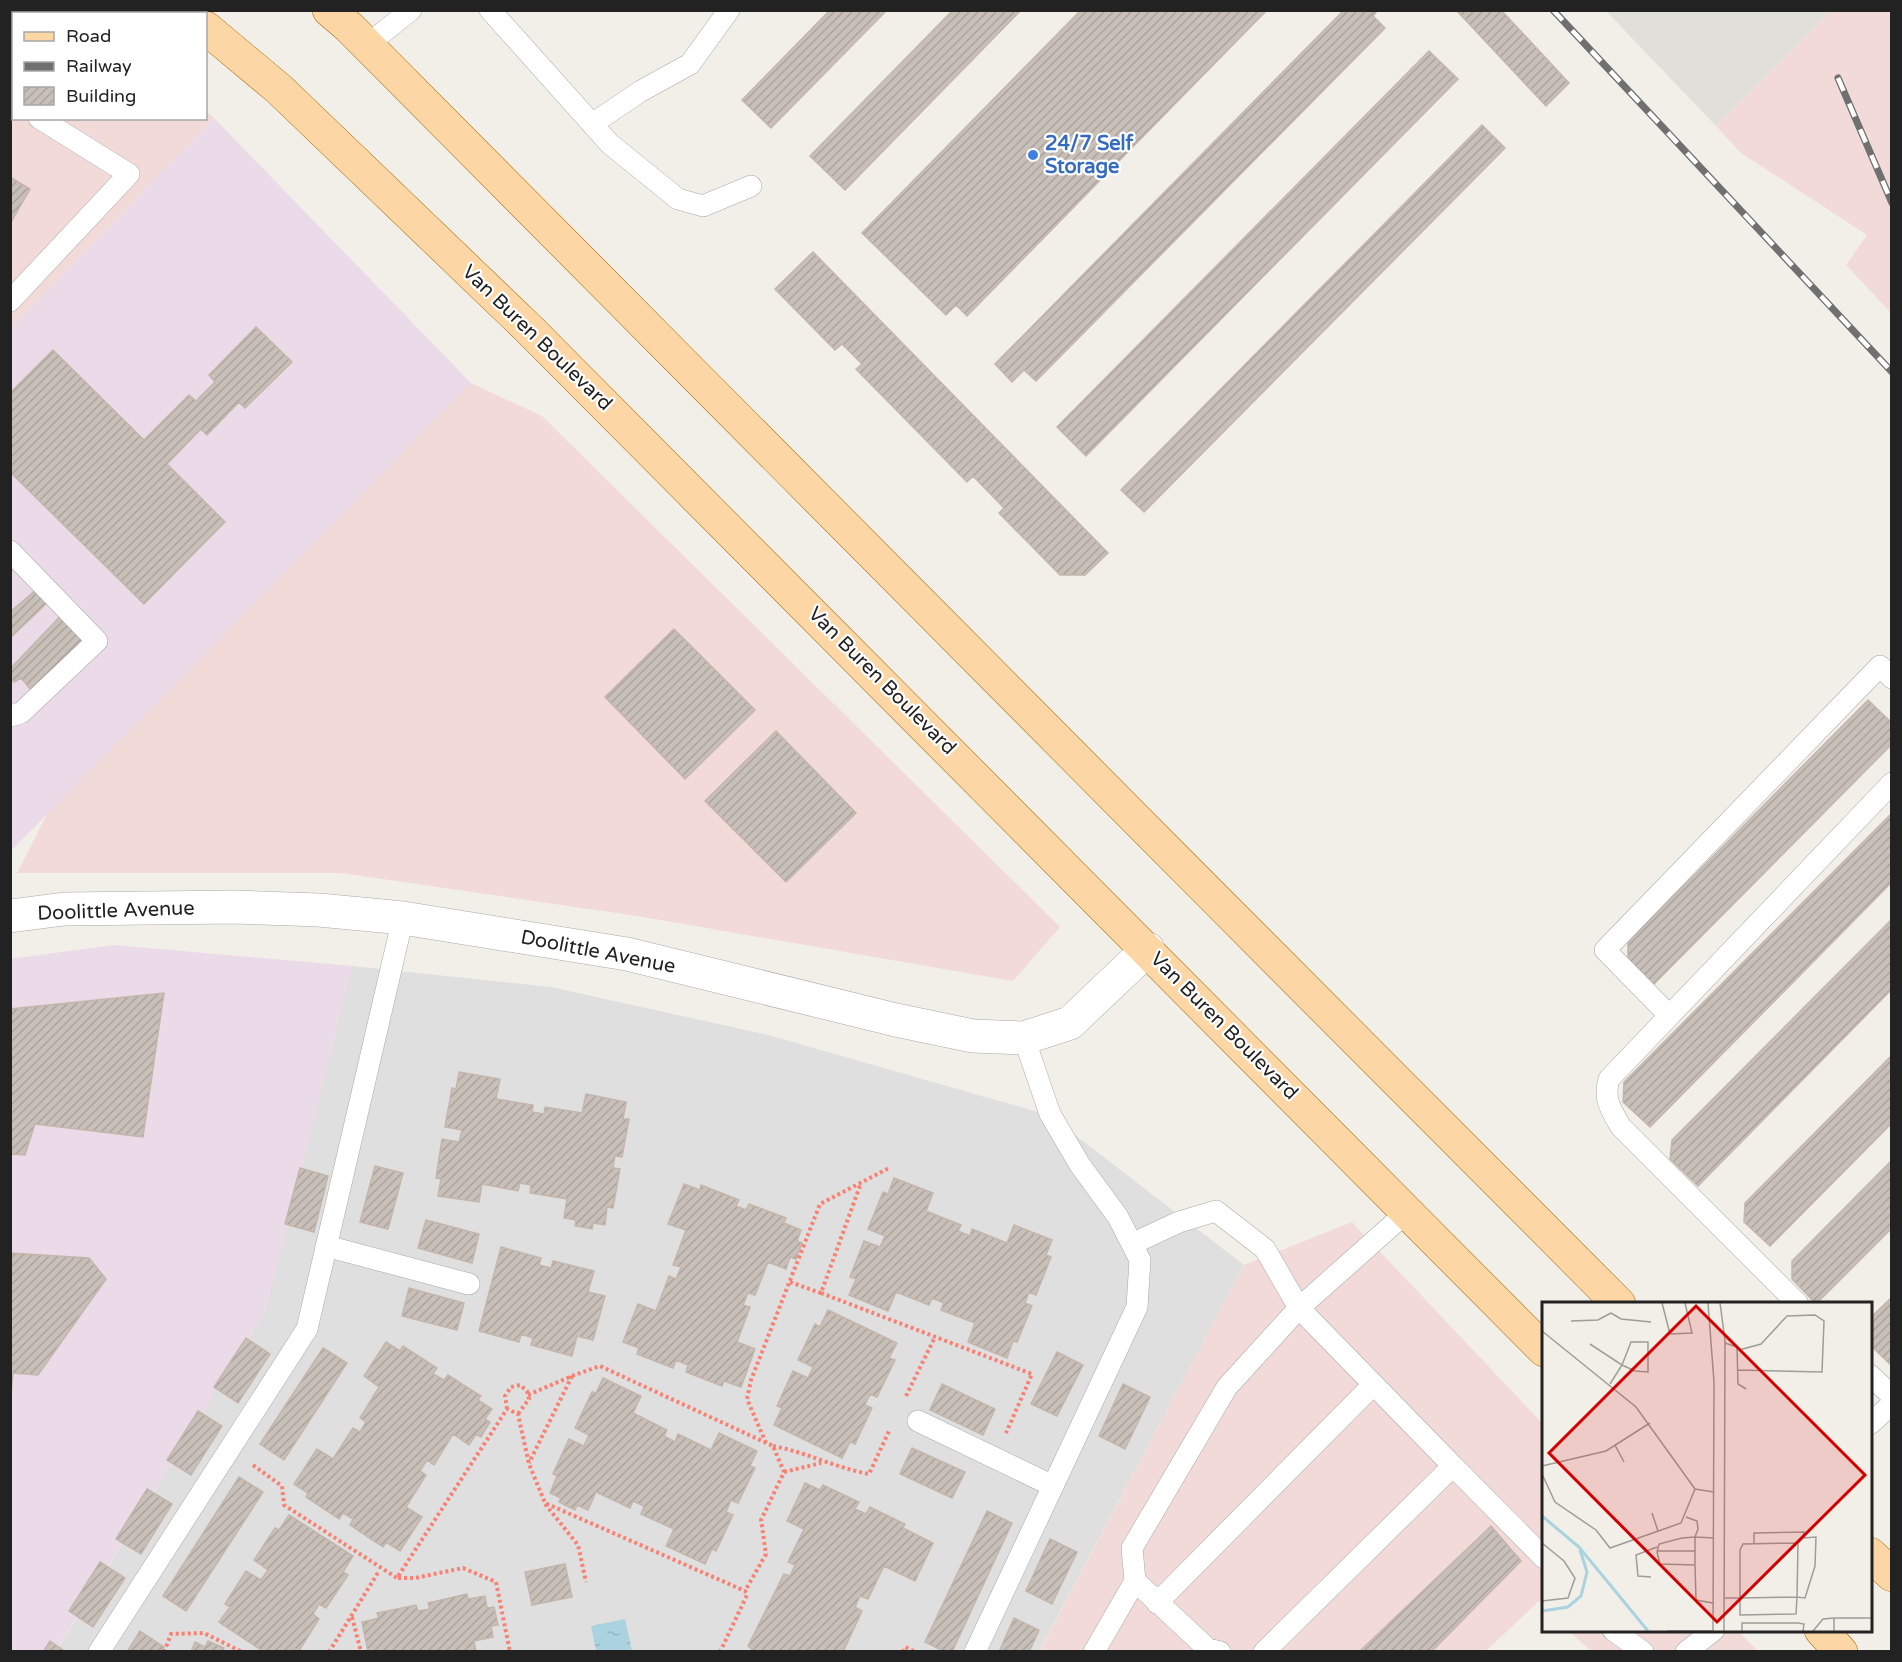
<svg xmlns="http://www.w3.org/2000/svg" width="1902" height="1662" font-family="'Varela Round',sans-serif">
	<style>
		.residential { fill: #e0dfdf }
		.commercial { fill: #f2dad9 }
		.industrial { fill: #ebdbe8 }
		.airport { fill: #e1dfda }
		.water { fill: url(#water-ripples) }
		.building { fill: url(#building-hatch); stroke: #c4b6ab; stroke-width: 1.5 }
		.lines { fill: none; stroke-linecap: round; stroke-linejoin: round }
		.service-casing { stroke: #a9a9a9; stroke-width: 22 }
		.minor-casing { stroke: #a9a9a9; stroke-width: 34 }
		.primary-casing { stroke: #a06b00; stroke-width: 34 }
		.path { stroke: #fa8072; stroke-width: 4; stroke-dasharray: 3 3; stroke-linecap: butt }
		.service { stroke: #fff; stroke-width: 21 }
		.minor { stroke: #fff; stroke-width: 33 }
		.primary { stroke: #fcd6a4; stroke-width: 33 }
		.rail-casing { stroke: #707070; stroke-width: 7 }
		.rail { stroke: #fff; stroke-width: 4.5; stroke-dasharray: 14; stroke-linecap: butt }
		.shop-dot { fill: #3f7fe0; stroke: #fff; stroke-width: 2 }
		.labels { text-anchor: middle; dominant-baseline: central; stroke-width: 4.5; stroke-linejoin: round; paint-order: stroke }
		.shop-label { font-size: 20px; font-weight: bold; fill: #366cbe; stroke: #fff; text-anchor: start }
		.street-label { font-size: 20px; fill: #222; stroke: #fff }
		.inset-river { fill: none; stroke: #aad3df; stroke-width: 3 }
		.inset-road { fill: none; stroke: #9f9d99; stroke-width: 1.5 }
		.view { fill: #d40000; fill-opacity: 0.15; stroke: #d40000; stroke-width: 3 }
		.inset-edge { fill: none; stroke: #222; stroke-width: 3 }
	</style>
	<defs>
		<pattern id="water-ripples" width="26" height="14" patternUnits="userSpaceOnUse" patternTransform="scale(1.5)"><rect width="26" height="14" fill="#aad3df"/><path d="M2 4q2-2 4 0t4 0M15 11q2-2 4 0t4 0" fill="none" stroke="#92b5bf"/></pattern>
		<pattern id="building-hatch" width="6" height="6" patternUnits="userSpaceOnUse" patternTransform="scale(1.5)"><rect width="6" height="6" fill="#c7bfb8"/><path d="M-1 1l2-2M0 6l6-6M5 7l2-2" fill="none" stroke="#aba49e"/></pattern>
	</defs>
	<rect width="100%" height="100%" fill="#f2efe9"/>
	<path class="residential" d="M352 966 551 987 768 1035 1049 1115 1244 1265 1039 1651 56 1652 266 1309Z"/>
	<path class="commercial" d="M11 11H74L78 13 14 14V118H206V111L214 118 11 328Z
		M1831 11H1891V313L1846 265 1867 235 1741 153 1716 126Z
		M471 383 542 416 1060 927 1013 981 637 916 341 873H17L77 755Z
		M1352 1222 1543 1424V1605L1539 1601 1486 1651 1039 1652 1244 1265Z
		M1569 1631H1738L1756 1649 1753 1652 1591 1651Z"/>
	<path class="industrial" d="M214 118 471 383 11 851V328Z
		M114 945 352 966 266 1309 56 1651H11L10 959Z"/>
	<path class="airport" d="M1606 11H1831L1716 126Z"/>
	<path class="water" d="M625 1619 632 1651H596L591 1626Z"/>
	<path class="building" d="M830 10H887L771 128 742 100Z
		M953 10H1021L845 190 810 156Z
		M1081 10H1267L967 316 956 305 946 315 862 233Z
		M1344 10H1378L1373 16 1385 28 1036 381 1024 370 1012 382 995 364Z
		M1456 10H1501L1569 83 1546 106Z
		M1429 51 1458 79 1086 456 1057 427Z
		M1482 125 1505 148 1144 512 1121 490Z
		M10 177 30 189 10 224Z
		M813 252 1108 553 1085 575H1060L999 513 1004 508 973 476 967 482 856 369 862 364 842 344 835 350 775 289Z
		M256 327 292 362 245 408 239 402 207 435 201 429 167 464 225 522 144 604 10 472V393L53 350 144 440 189 395 196 401 215 382 209 375Z
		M37 589 49 601 10 638V612Z
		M67 609 90 633 32 691 21 678 14 682 10 677V669Z
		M674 629 755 710 685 779 605 697Z
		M1868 700 1892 723V744L1653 985 1628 960V942Z
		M776 731 856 813 786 882 705 801Z
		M1892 813V882L1650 1127 1623 1102 1624 1082Z
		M1892 919V989L1698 1186 1670 1159 1672 1140Z
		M164 993 143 1137 35 1124 25 1155 10 1154V1009Z
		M1892 1055V1123L1770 1246 1744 1222 1745 1203Z
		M459 1072 500 1079 496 1099 533 1105 532 1112 544 1114 545 1107 582 1113 586 1094 626 1102 623 1119H629L622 1157 615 1156 613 1168 620 1169 613 1208 607 1207 605 1225 593 1223 592 1229 575 1226 576 1220 564 1218 567 1199 530 1193 531 1185 520 1183 518 1191 482 1184 479 1202 438 1196 441 1179 436 1178 442 1139 459 1142 462 1130 445 1127 452 1088 456 1089Z
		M1892 1160V1228L1816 1304 1792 1279V1261Z
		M375 1166 403 1173 388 1229 360 1222Z
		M300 1168 328 1176 314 1232 285 1224Z
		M894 1178 933 1193 926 1211 961 1225 958 1231 970 1236 972 1229 1007 1243 1014 1225 1052 1240 1046 1255 1051 1257 1036 1295 1029 1292 1025 1303 1032 1306 1017 1342 1013 1341 1007 1358 968 1342 975 1323 941 1310 944 1303 932 1298 929 1305 896 1292 888 1311 849 1295 856 1279 850 1277 864 1241 880 1247 885 1236 868 1229 883 1192 888 1194Z
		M684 1184 700 1190 701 1185 739 1200 736 1206 746 1210 749 1204 786 1218 784 1223 801 1230 797 1241 802 1243 796 1259 790 1257 786 1269 768 1262 755 1295 748 1293 743 1305 750 1307 737 1342 755 1349 741 1387 724 1381 722 1386 686 1372 688 1365 676 1360 673 1368 637 1354 639 1348 623 1342 638 1304 656 1311 669 1276 676 1279 681 1267 673 1265 686 1230 668 1224Z
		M426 1220 479 1234 472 1263 418 1248Z
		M501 1247 541 1258 539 1265 551 1268 553 1261 594 1271 588 1292 605 1296 593 1340 577 1336 572 1356 531 1345 533 1338 521 1334 519 1342 479 1331Z
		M10 1253 89 1258 106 1279 38 1375 13 1373 10 1405Z
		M409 1288 464 1303 457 1330 402 1316Z
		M1892 1297V1366L1870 1345V1318Z
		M828 1310 897 1343 889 1358 895 1360 877 1397 870 1394 865 1405 872 1408 855 1444 850 1442 842 1458 774 1425 782 1408 777 1406 793 1371 808 1378 813 1367 798 1360 815 1324 820 1327Z
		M246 1338 270 1354 238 1403 214 1387Z
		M386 1342 400 1351 403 1346 437 1368 433 1374 444 1380 448 1375 481 1396 478 1400 492 1409 485 1419 490 1422 481 1437 476 1434 469 1445 453 1434 434 1465 427 1460 420 1471 426 1475 406 1507 422 1517 400 1551 386 1542 383 1547 350 1525 353 1519 343 1513 339 1519 306 1497 308 1493 294 1484 317 1449 333 1459 353 1428 360 1432 366 1422 360 1418 379 1387 364 1376Z
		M323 1348 347 1363 284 1460 260 1444Z
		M1057 1352 1083 1365 1057 1416 1031 1404Z
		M603 1378 641 1396 633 1413 667 1430 664 1436 675 1442 678 1434 711 1450 719 1433 757 1451 750 1466 755 1468 738 1503 731 1500 726 1512 733 1515 716 1551 712 1549 705 1564 666 1546 674 1529 641 1514 644 1506 633 1501 630 1508 596 1492 588 1510 577 1505 575 1510 559 1502 561 1498 550 1493 557 1476 553 1474 569 1439 584 1446 589 1435 575 1428 592 1392 596 1393Z
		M942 1384 995 1409 983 1435 930 1410Z
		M1123 1384 1150 1397 1125 1449 1099 1436Z
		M198 1411 222 1426 191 1475 167 1460Z
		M912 1448 965 1472 952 1498 900 1474Z
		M239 1477 263 1492 186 1611 163 1596Z
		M805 1483 820 1490 823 1485 859 1502 855 1509 866 1514 870 1507 905 1524 903 1528 933 1543 915 1581 884 1566 868 1599 860 1596 855 1607 862 1611 843 1652H755L748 1646 784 1574 790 1576 795 1565 788 1562 804 1529 787 1521Z
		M147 1489 172 1504 141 1554 116 1539Z
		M987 1511 1012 1523 952 1652H945L925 1642Z
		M289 1515 353 1556 343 1572 348 1575 326 1608 319 1604 313 1614 319 1619 299 1651 295 1648 293 1652H264L219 1622 230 1607 225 1604 246 1571 261 1580 268 1570 254 1560 275 1528 279 1530Z
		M1491 1526 1521 1561 1431 1652H1359Z
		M1050 1539 1077 1552 1052 1604 1026 1591Z
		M100 1562 125 1578 93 1627 69 1611Z
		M565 1564 572 1597 532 1605 525 1572Z
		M467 1594 468 1599 485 1596 487 1608 494 1607 498 1625 491 1626 493 1637 474 1641 476 1652H368L362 1622 379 1618 377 1613 416 1605 418 1611 430 1609 428 1603Z
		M1014 1618 1039 1630 1029 1652H999Z
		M140 1631 164 1647 161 1652H127Z
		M50 1641 66 1652H43Z
		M208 1641 224 1648 223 1652H191L195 1642 205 1647Z"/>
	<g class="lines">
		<defs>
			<path id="service" d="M490 10 610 144 678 199 703 206 751 186
				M367 45 411 10
				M10 101 14 103
				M592 124 641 91 690 64 729 10
				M10 301 129 174 39 118
				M10 551 97 641 21 713 10 716
				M1669 1015 1605 950 1880 666 1892 678
				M1132 1244 1179 1222 1216 1211 1265 1249 1299 1308 1453 1466 1264 1652
				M326 1246 469 1284
				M1798 1304 1621 1127C1611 1110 1603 1099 1609 1079L1892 783
				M1870 1375 1892 1396
				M918 1421 1053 1486
				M1870 1424 1892 1404
				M1453 1466 1544 1558
				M1157 1603 1373 1385
				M1613 1630 1643 1652
				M99 1652 307 1329 403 918
				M975 1652 1137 1307 1140 1260 1118 1217 1080 1165 1050 1114 1024 1038
				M1094 1652 1135 1581
				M1220 1652 1208 1649 1135 1581 1132 1548 1227 1387 1299 1308 1408 1211
				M1686 1652 1714 1630"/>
			<path id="minor" d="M10 916 64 909 234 907 319 910 403 918 627 954 896 1020 973 1036 1024 1038 1070 1023 1148 949"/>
			<path id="primary" d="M329 10 349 27C773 451 1194 880 1619 1304
				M206 28 279 89 529 329 1544 1350
				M1870 1554 1892 1575
				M1821 1630 1841 1652"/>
		</defs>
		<use href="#service" class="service-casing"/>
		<use href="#minor" class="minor-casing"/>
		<use href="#primary" class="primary-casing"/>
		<path class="path" d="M790 1282 821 1293 861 1183
			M821 1293 1032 1374 1006 1433
			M572 1376 600 1366 773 1446 784 1472 761 1520 766 1554 745 1591
			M528 1395 572 1376 529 1463
			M906 1396 935 1337
			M507 1409 505 1396 511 1387 520 1385 527 1391 529 1399 518 1414
			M766 1443 747 1399 751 1380 820 1204 889 1168
			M773 1446C806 1452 836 1468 869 1474L890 1429
			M253 1465 282 1486 284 1505 397 1578 507 1409 518 1414 529 1464 545 1503 745 1591 747 1595 720 1652
			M784 1472 821 1463
			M545 1504 578 1545 586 1582
			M398 1578H415L463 1568 496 1582 510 1652
			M352 1617 361 1652
			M164 1652 171 1634 204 1633 242 1652
			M329 1652 379 1571
			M903 1652 905 1647 916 1652"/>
		<use href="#service" class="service"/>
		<use href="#minor" class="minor"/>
		<use href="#primary" class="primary"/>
		<defs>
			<path id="rail" d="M1553 10 1892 372
				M1838 78 1892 203"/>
		</defs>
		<use href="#rail" class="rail-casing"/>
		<use href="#rail" class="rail"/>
	</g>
	<circle class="shop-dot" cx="1033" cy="155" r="6"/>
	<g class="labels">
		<g class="shop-label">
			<text x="1045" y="144">24/7 Self<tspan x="1045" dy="23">Storage</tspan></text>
		</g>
		<g class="street-label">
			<text transform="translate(537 338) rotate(44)">Van Buren Boulevard</text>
			<text transform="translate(882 681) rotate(45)">Van Buren Boulevard</text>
			<text transform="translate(116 911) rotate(-2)">Doolittle Avenue</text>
			<text transform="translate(598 952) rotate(11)">Doolittle Avenue</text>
			<text transform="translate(1224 1026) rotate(45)">Van Buren Boulevard</text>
		</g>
	</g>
	<g transform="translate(1542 1302)">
		<rect width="330" height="330" fill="#f2efe9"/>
		<path class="inset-river" d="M0 214 37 245 106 329M0 309 26 305 39 294 45 270 38 248"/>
		<path class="inset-road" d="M120 1 128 32 150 31 143 1M166 1 172 80 171 329M178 1 183 38 182 329M69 11 79 17 109 20M29 19 56 18 69 11M0 29 94 105 153 187 172 190M89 40H106V70L93 69 80 63ZM183 41 195 45 196 82 204 87M48 42 80 63 68 82M196 68 280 70 282 19 273 13 245 14 219 42 197 48M73 143 82 160M0 164 64 149 108 121M0 172 13 200 54 228 68 246 139 221 153 187M110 211 116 229M144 215 155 219 156 227 153 235V263L118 262 115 250 117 242 140 236 153 235 172 236M0 241 22 259 33 276 26 296 0 299M212 242V231L262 230 261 236M115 249H153M153 263 154 298 171 301M109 275 96 274 94 253 115 245M182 296H198L255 295 256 241 201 242 198 248V313L254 312 255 295 263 296 273 264 274 235 261 236 256 241M125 329H171M200 329V321H256L262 322 261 329M271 329 281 317 292 316M292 329V316H330"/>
		<path class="view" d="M154 4 323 173 175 320 7 151Z"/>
		<rect width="330" height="330" class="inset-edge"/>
	</g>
	<rect width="1902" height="1662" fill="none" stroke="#222222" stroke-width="24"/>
	<rect x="12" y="12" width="195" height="108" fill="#ffffff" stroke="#a7a7a7" stroke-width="1.5"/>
	<rect x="24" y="32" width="30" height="9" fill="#fcd6a4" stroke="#a7a7a7" stroke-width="1.5"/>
	<text x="66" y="42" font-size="18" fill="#222222">Road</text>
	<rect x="24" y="62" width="30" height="9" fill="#707070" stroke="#a7a7a7" stroke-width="1.5"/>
	<text x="66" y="72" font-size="18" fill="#222222">Railway</text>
	<rect x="24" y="87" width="30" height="18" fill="url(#building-hatch)" stroke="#a7a7a7" stroke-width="1.5"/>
	<text x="66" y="102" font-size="18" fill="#222222">Building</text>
</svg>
